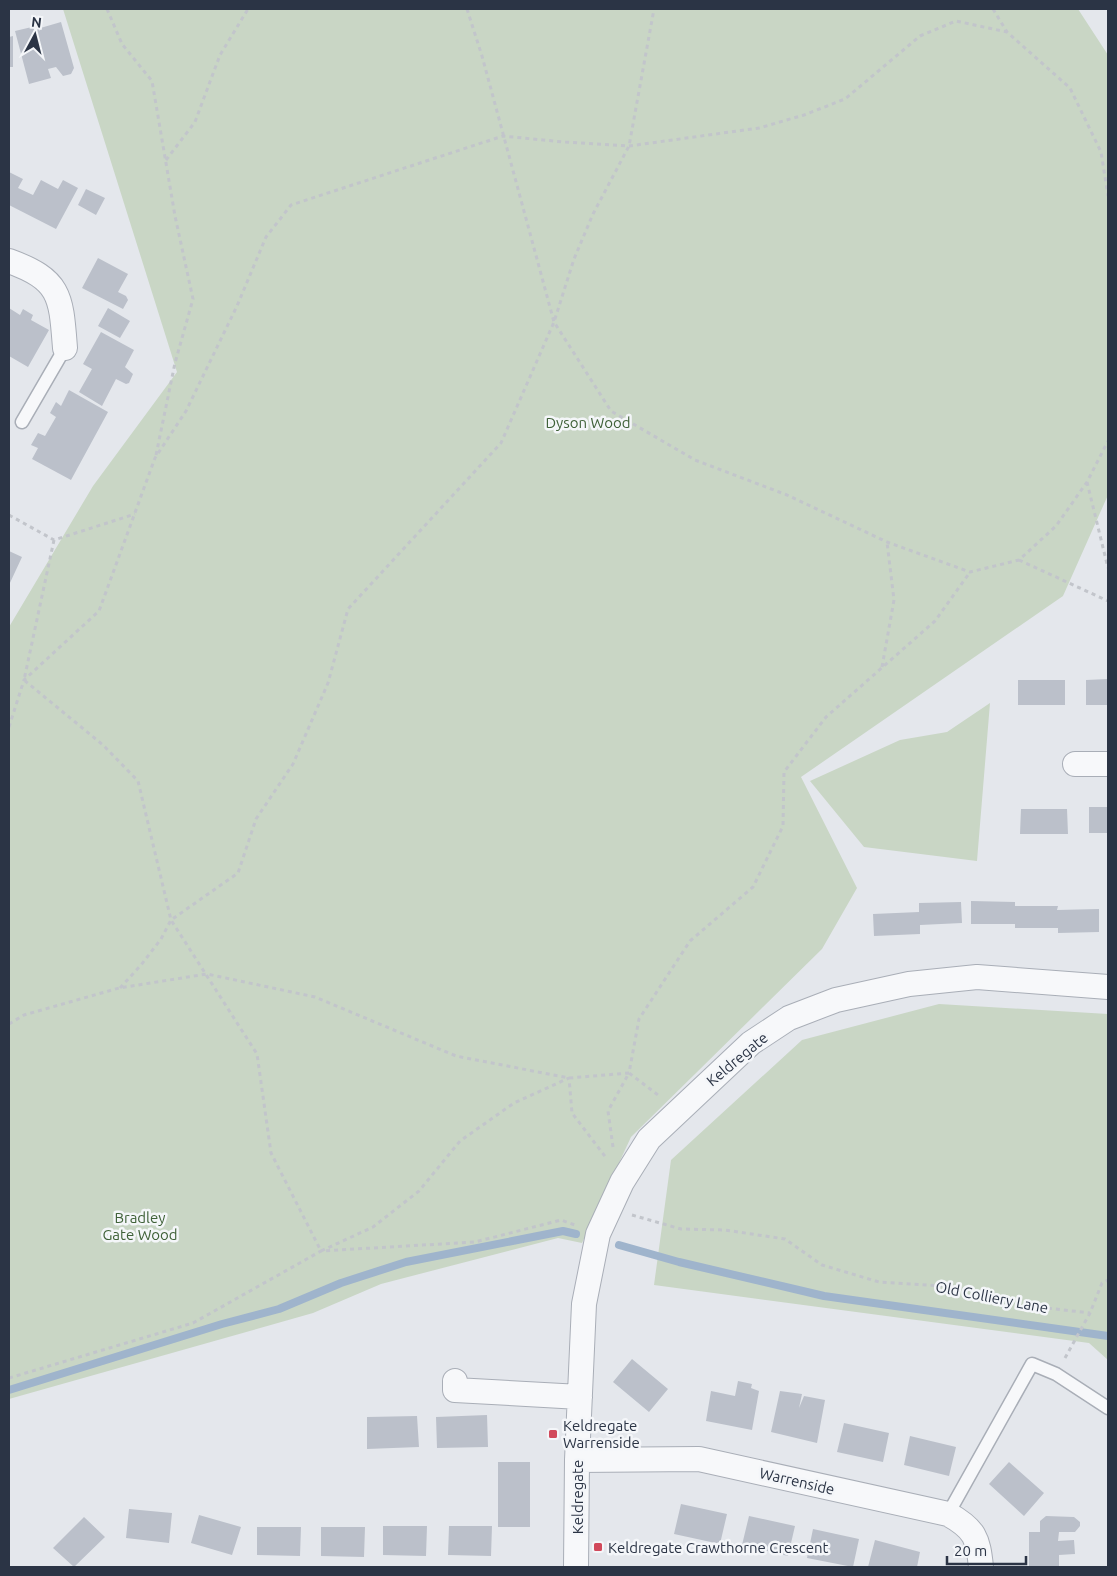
<svg xmlns="http://www.w3.org/2000/svg" width="1117" height="1576" font-family="Ubuntu,sans-serif">
	<style>
		.green { fill: #c9d6c5 }
		.lines { fill: none; stroke-linecap: round; stroke-linejoin: round }
		.stream { stroke: #9fb4cc; stroke-width: 8 }
		.building { fill: #bbc0ca }
		.service-casing { stroke: #a9aeb7; stroke-width: 15 }
		.minor-casing { stroke: #a9aeb7; stroke-width: 26 }
		.path { stroke: #c2c5cb; stroke-width: 3; stroke-dasharray: 4 4; stroke-linecap: butt }
		.service { stroke: #f7f8fa; stroke-width: 12 }
		.minor { stroke: #f7f8fa; stroke-width: 24 }
		.poi-dot { fill: #d1495b; stroke: #f4f6f9; stroke-width: 2 }
		.labels { text-anchor: middle; dominant-baseline: central; stroke-width: 5; stroke-linejoin: round; paint-order: stroke }
		.park-label { font-size: 15px; fill: #3f6138; stroke: #f4f6f9 }
		.street-label { font-size: 15px; fill: #2b3445; stroke: #f4f6f9 }
		.poi-label { font-size: 15px; fill: #2b3445; stroke: #f4f6f9; text-anchor: start }
	</style>
	<rect width="100%" height="100%" fill="#e4e7ec"/>
	<path class="green" d="M63 9H1078L1108 55V495L1063 596 801 777 857 888 822 949 631 1137 582 1243 558 1238 381 1284 313 1313 9 1399V627L93 486 177 372Z
		M990 703 977 861 864 847 810 781 900 740 947 732Z
		M939 1004 1108 1014V1360L1089 1343 654 1285 671 1160 802 1040Z"/>
	<g class="lines">
		<path class="stream" d="M619 1245 679 1262 824 1296 1108 1336
			M9 1390 222 1324 279 1309 341 1283 406 1262 563 1231 576 1234"/>
	</g>
	<path class="building" d="M61 22 74 68 71 74 63 76 56 67 48 69 51 78 29 84 15 31 36 26 37 29Z
		M13 36V67H9V37Z
		M9 172 23 179 18 188 33 195 41 180 58 189 63 180 78 188 56 229 9 205Z
		M86 189 105 198 96 215 78 205Z
		M98 258 128 274 118 292 126 296 128 300 123 309 82 288Z
		M9 308 20 315 23 309 33 315 31 320 49 330 28 367 9 356Z
		M108 308 130 321 120 338 98 326Z
		M101 332 134 350 125 367 133 374 129 383 126 384 116 379 102 406 79 392 92 369 83 364Z
		M69 390 108 412 71 480 32 459 38 448 31 445 38 433 45 436 56 417 50 413 56 402 61 406Z
		M9 551 22 557 9 585Z
		M1108 679V705H1086V680Z
		M1018 680H1065V705H1018Z
		M1089 807H1108V833H1089Z
		M1021 809H1067L1068 834H1020Z
		M971 901 1015 902V906H1058L1057 910 1099 909V932L1058 933V928H1015V924H971Z
		M961 902 962 923 920 925V934L874 936 873 914 919 912V903Z
		M632 1359 668 1389 649 1412 613 1382Z
		M738 1381 752 1384 751 1388 759 1391 752 1430 706 1421 711 1391 735 1396Z
		M780 1391 802 1394 799 1408 804 1396 825 1400 817 1443 771 1432Z
		M487 1415 488 1447 437 1448 436 1417Z
		M417 1416 419 1447 367 1449V1417Z
		M844 1423 889 1433 883 1462 837 1452Z
		M910 1436 956 1447 949 1476 904 1465Z
		M498 1462H530V1527H498Z
		M1009 1462 1044 1493 1024 1516 989 1484Z
		M681 1504 727 1514 720 1544 674 1534Z
		M129 1509 172 1513 169 1543 126 1538Z
		M199 1515 241 1527 232 1555 191 1543Z
		M749 1516 795 1526 788 1556 742 1545Z
		M1046 1516 1074 1517 1080 1522V1526L1075 1532H1059L1058 1541 1074 1540 1075 1554 1059 1555V1567H1029V1532H1040V1521Z
		M84 1517 105 1537 74 1567 53 1548Z
		M383 1526H427L426 1556 383 1555Z
		M449 1526H492L491 1556 448 1555Z
		M257 1527H301L300 1556 257 1555Z
		M321 1527H365L364 1557 321 1556Z
		M813 1529 859 1539 853 1567 807 1558Z
		M875 1540 920 1552 917 1567H868Z"/>
	<g class="lines">
		<defs>
			<path id="service" d="M22 422 65 348
				M948 1514 1032 1364 1056 1374 1108 1408"/>
			<path id="minor" d="M9 261C61 280 61 296 65 348
				M1075 764H1108
				M455 1381V1390L580 1397
				M577 1460 699 1459 948 1514C975 1529 978 1538 981 1567
				M576 1567 577 1460 584 1304 598 1234 622 1182 649 1139 751 1043 789 1018 836 1000 909 984 977 977 1108 987"/>
		</defs>
		<use href="#service" class="service-casing"/>
		<use href="#minor" class="minor-casing"/>
		<path class="path" d="M107 9 122 44 152 81 175 216 193 299 175 363 156 455
			M467 9 482 56 554 322 611 411 695 460 787 495 887 542 970 572 1019 560 1056 526 1087 482 1108 441
			M993 9 1007 32 1070 88 1101 152 1108 196
			M166 160 195 122 220 55 248 9
			M1087 482 1108 568
			M9 515 54 540 135 514
			M54 540 24 680 103 745 138 781 171 920 257 1054 271 1153 321 1251 373 1227 419 1191 460 1141 514 1103 569 1078 572 1113 607 1159
			M1019 560 1108 601
			M882 667 894 600 887 542
			M9 727 24 680 99 611 155 458 186 411 237 306 266 237 291 205 503 136 563 142 629 146 759 128 804 115 845 99 920 36 956 21 1007 32
			M120 988 141 965 161 939 171 920 238 873 256 819 293 764 328 683 348 609 501 443 554 322 574 259 593 214 629 146 654 9
			M9 1024 24 1015 119 988 207 974 315 997 456 1056 569 1078 629 1073 639 1019 690 941 753 887 783 826 784 772 826 717 935 621 970 572
			M613 1147 608 1111 629 1073 658 1095
			M632 1215 681 1229 725 1230 785 1239 822 1265 879 1282 956 1287 1029 1306 1090 1313
			M1065 1358 1090 1313 1102 1283 1108 1280
			M9 1378 193 1323 321 1251 475 1242 561 1220 575 1225"/>
		<use href="#service" class="service"/>
		<use href="#minor" class="minor"/>
	</g>
	<g class="poi-dot">
		<rect x="548" y="1429" width="10" height="10" rx="2.5"/>
		<rect x="593" y="1542" width="10" height="10" rx="2.5"/>
	</g>
	<g class="labels">
		<g class="park-label">
			<text x="588" y="422">Dyson Wood</text>
			<text x="140" y="1217">Bradley<tspan x="140" dy="17">Gate Wood</tspan></text>
		</g>
		<g class="street-label">
			<text transform="translate(737 1059) rotate(-40)">Keldregate</text>
			<text transform="translate(992 1297) rotate(11)">Old Colliery Lane</text>
			<text transform="translate(797 1481) rotate(13)">Warrenside</text>
			<text transform="translate(577 1497) rotate(-90)">Keldregate</text>
		</g>
		<g class="poi-label">
			<text x="563" y="1425">Keldregate<tspan x="563" dy="17">Warrenside</tspan></text>
			<text x="608" y="1547">Keldregate Crawthorne Crescent</text>
		</g>
	</g>
	<rect width="1117" height="1576" fill="none" stroke="#2b3445" stroke-width="20"/>
	<g transform="translate(35 35) rotate(7)" stroke="#f4f6f9" stroke-width="4" paint-order="stroke">
	<path d="M0-4L9 19L0 12L-9 19Z" fill="#2b3445"/>
	<text y="-8" font-size="14" font-weight="bold" text-anchor="middle" fill="#2b3445">N</text>
	</g>
	<path d="M947 1556v8h79v-8" fill="none" stroke="#2b3445" stroke-width="2.5"/>
	<text x="954" y="1556" font-size="15" fill="#2b3445" stroke="#f4f6f9" stroke-width="4" paint-order="stroke">20 m</text>
</svg>
